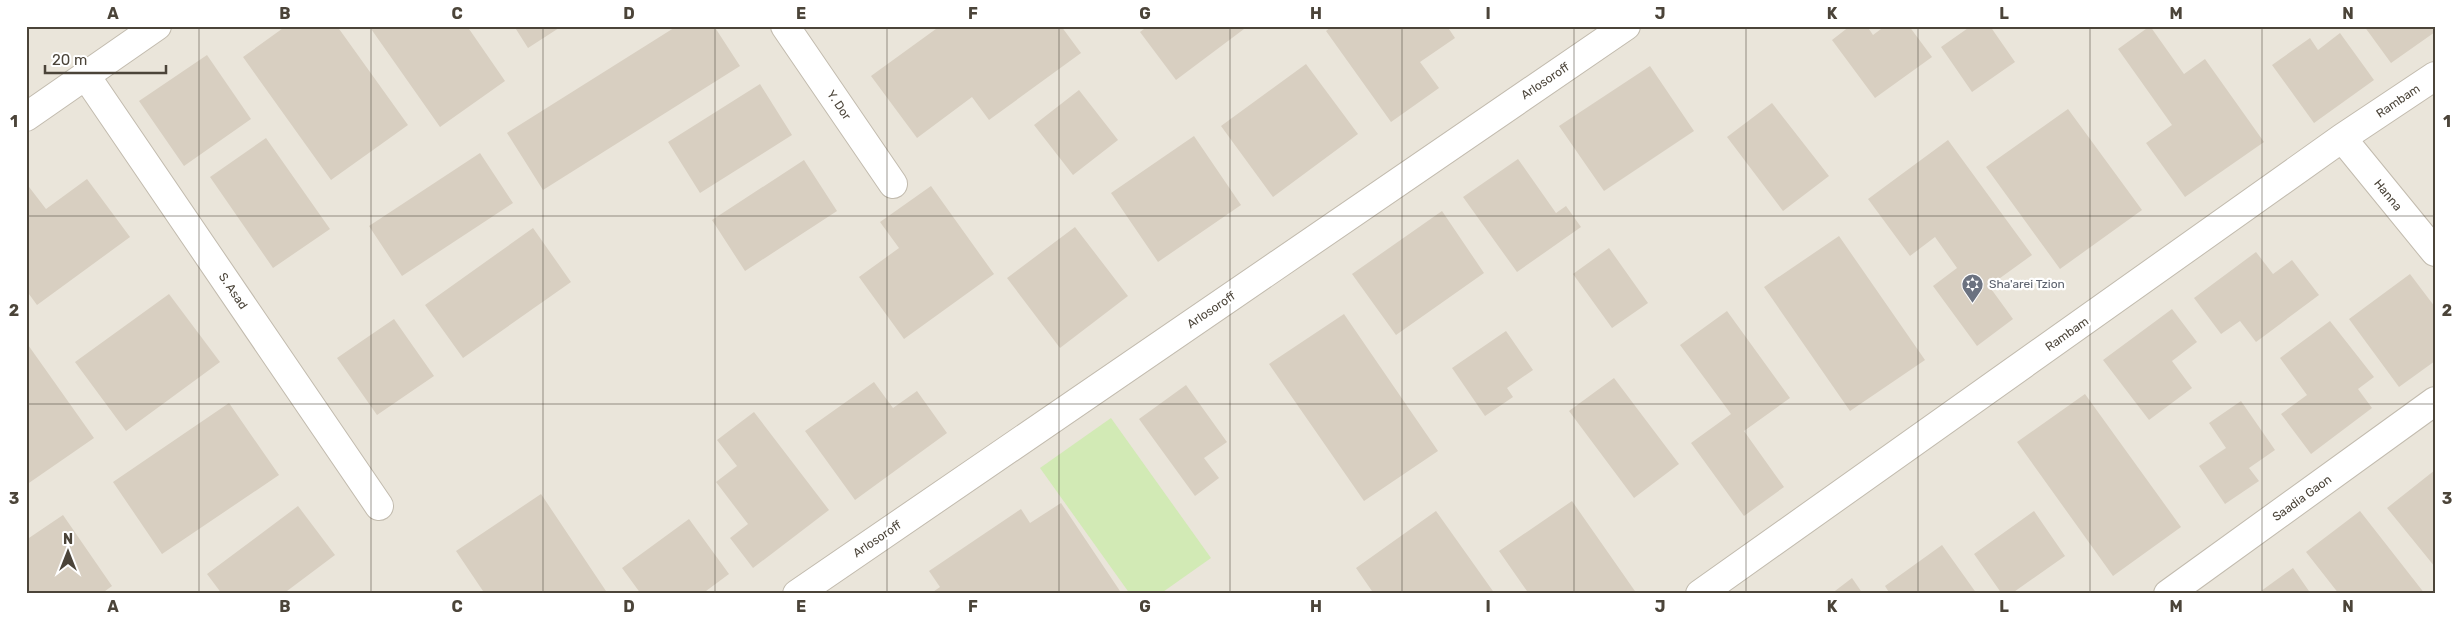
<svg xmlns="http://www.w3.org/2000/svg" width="2461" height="620" font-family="Rubik,sans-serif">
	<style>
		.residential { fill: #eae5da }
		.green { fill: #d2eab5 }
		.building { fill: #d8cfc1 }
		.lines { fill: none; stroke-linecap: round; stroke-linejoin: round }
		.minor-casing { stroke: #c2bbae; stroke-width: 30 }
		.tertiary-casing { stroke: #c2bbae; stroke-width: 30 }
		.minor { stroke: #fff; stroke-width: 28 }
		.tertiary { stroke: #fff; stroke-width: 28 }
		.grid { fill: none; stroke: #4b4439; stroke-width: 1; stroke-opacity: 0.55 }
		.labels { text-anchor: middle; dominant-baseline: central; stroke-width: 4.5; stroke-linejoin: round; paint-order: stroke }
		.street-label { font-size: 12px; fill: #4b4439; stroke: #fff }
		.worship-label { font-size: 12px; fill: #5b616d; stroke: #fff; text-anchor: start }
		.neatline { fill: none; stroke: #4b4439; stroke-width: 2 }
		.grid-label { font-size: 16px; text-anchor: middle; font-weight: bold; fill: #4b4439 }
	</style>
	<rect width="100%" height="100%" fill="#f6f3ec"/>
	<path class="residential" d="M26 26H2435V594H26Z"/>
	<path class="green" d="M1111 418 1211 558 1160 594H1130L1040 468Z"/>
	<path class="building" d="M286 26H337L408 125 331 180 243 57Z
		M369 26H467L505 81 440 127Z
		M514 26H562L528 48Z
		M677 26H714L740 66 543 190 507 133Z
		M940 26H1061L1081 53 989 120 972 97 917 138 871 76Z
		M1148 26H1248L1176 80 1140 32Z
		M1332 26H1447L1455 38 1420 62 1439 88 1391 122 1326 31Z
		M1850 26H1867L1873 35 1885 26H1909L1932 57 1875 98 1832 40Z
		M1971 26H1990L2015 62 1972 92 1941 47Z
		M2150 26 2184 74 2205 59 2264 142 2185 197 2146 143 2172 125 2118 49Z
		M2364 26H2435V32L2391 63Z
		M2340 33 2374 80 2314 123 2272 65 2310 38 2318 50Z
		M207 55 251 119 184 166 139 101Z
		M1306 64 1358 134 1273 197 1221 126Z
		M1650 66 1694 131 1604 191 1559 126Z
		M760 84 792 135 700 193 668 142Z
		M1079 90 1118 140 1073 175 1034 125Z
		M1772 103 1829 176 1783 211 1727 137Z
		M2068 109 2142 210 2060 269 1986 167Z
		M1194 136 1241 205 1158 262 1111 193Z
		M266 138 330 229 273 268 210 177Z
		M1948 140 2032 255 1989 286 2013 319 1977 346 1933 286 1957 268 1935 237 1910 256 1868 199Z
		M480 153 513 203 402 276 369 226Z
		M1518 159 1556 213 1566 206 1581 227 1517 272 1463 197Z
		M804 160 837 211 745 271 712 220Z
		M87 179 130 237 37 305 26 290V183L46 209Z
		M931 186 994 274 904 339 859 277 899 248 880 222Z
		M1442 211 1484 273 1396 335 1352 274Z
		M1075 227 1128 296 1060 348 1007 278Z
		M533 228 571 282 463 358 425 305Z
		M1839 236 1925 360 1850 411 1764 287Z
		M1609 248 1648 303 1612 328 1573 274Z
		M2256 252 2273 274 2292 260 2319 295 2256 342 2240 321 2221 334 2194 298Z
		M2410 274 2435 307V361L2399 387 2349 319Z
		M169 294 220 362 126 431 75 362Z
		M2172 309 2197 342 2172 361 2192 388 2149 420 2103 360Z
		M1727 311 1790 398 1744 431 1784 487 1744 516 1691 443 1731 414 1680 345Z
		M1344 314 1438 451 1364 501 1269 364Z
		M394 319 434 376 377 415 337 358Z
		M2330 321 2374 377 2358 389 2372 408 2311 454 2281 414 2307 395 2280 358Z
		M1506 331 1533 370 1507 388 1513 397 1485 416 1452 368Z
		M26 342 94 438 26 485Z
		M1614 378 1679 464 1634 498 1569 411Z
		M874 382 893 408 917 391 947 433 855 500 805 431Z
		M1186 385 1227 442 1204 458 1219 478 1195 496 1139 419Z
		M2085 394 2181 527 2113 576 2017 442Z
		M2241 401 2275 450 2249 468 2259 481 2225 504 2199 466 2226 448 2209 423Z
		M229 403 279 475 162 554 113 482Z
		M754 412 829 510 753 568 730 538 748 524 716 482 737 466 717 440Z
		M2435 470V567L2387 508Z
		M541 494 608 594H485L456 551Z
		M1572 501 1637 594H1529L1499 551Z
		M1061 503 1122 594H930L940 587 929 571 1021 509 1030 523Z
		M298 506 335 555 283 594H222L207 574Z
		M1436 511 1495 594H1374L1356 568Z
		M2034 511 2065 556 2011 594H2002L1974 554Z
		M2360 511 2425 594H2339L2306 552Z
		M63 515 112 586 101 594H26V540Z
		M689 519 729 574 702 594H641L622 568Z
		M1942 545 1977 594H1890L1885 586Z
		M2293 568 2311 594H2257L2268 586Z
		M1852 578 1863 594H1831Z"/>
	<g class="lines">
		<defs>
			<path id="minor" d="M785 26 893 184
				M86 76 379 506
				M2342 138 2435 252
				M797 594 1626 26
				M1700 594 2342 138 2435 76
				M2168 594 2435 401"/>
			<path id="tertiary" d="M26 117 157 26"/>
		</defs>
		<use href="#minor" class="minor-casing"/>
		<use href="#tertiary" class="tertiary-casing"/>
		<use href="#minor" class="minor"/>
		<use href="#tertiary" class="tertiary"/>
	</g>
	<path class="grid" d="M199 26V594M371 26V594M543 26V594M715 26V594M887 26V594M1059 26V594M1230 26V594M1402 26V594M1574 26V594M1746 26V594M1918 26V594M2090 26V594M2262 26V594M26 216H2435M26 404H2435"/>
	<defs>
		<symbol id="synagogue-pin" viewBox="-11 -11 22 30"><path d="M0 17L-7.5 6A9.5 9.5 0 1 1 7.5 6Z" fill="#6b7280" stroke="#fff"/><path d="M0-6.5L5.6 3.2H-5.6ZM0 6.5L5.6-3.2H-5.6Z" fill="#fff"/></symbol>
	</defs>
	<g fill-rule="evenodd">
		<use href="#synagogue-pin" x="1960" y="272" width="25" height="34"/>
	</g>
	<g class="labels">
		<g class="street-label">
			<text transform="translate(1545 81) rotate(-34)">Arlosoroff</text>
			<text transform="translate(2398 101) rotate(-34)">Rambam</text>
			<text transform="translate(839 105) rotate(56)">Y. Dor</text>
			<text transform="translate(2388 195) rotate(51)">Hanna</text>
			<text transform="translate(233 291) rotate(56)">S. Asad</text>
			<text transform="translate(1211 310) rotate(-34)">Arlosoroff</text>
			<text transform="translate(2067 334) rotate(-35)">Rambam</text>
			<text transform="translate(2302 498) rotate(-36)">Saadia Gaon</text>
			<text transform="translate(877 539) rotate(-34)">Arlosoroff</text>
		</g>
		<g class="worship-label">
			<text x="1989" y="284">Sha'arei Tzion</text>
		</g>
	</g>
	<rect width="2461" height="620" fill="none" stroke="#ffffff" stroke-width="55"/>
	<g transform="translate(68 552)" stroke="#ffffff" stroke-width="4" paint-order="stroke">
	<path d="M0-4L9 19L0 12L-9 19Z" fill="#4b4439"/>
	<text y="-8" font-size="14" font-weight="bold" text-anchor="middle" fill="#4b4439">N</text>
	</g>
	<path d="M45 65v8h121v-8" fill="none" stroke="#4b4439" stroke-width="2.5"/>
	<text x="52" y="65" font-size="15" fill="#4b4439" stroke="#ffffff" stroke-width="4" paint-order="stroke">20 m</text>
	<rect x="28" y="28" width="2406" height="564" class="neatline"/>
	<g class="grid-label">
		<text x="113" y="19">A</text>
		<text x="285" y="19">B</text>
		<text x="457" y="19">C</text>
		<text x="629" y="19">D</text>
		<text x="801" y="19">E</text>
		<text x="973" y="19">F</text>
		<text x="1145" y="19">G</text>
		<text x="1316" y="19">H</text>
		<text x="1488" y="19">I</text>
		<text x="1660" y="19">J</text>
		<text x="1832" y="19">K</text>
		<text x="2004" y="19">L</text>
		<text x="2176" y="19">M</text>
		<text x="2348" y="19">N</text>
		<text x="14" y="127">1</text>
		<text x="2447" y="127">1</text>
		<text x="14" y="316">2</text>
		<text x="2447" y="316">2</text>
		<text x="14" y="504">3</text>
		<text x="2447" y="504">3</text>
		<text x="113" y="612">A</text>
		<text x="285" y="612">B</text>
		<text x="457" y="612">C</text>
		<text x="629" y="612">D</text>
		<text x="801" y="612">E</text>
		<text x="973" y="612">F</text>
		<text x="1145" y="612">G</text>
		<text x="1316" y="612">H</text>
		<text x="1488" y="612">I</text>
		<text x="1660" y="612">J</text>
		<text x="1832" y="612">K</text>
		<text x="2004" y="612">L</text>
		<text x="2176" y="612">M</text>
		<text x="2348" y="612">N</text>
	</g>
</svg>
